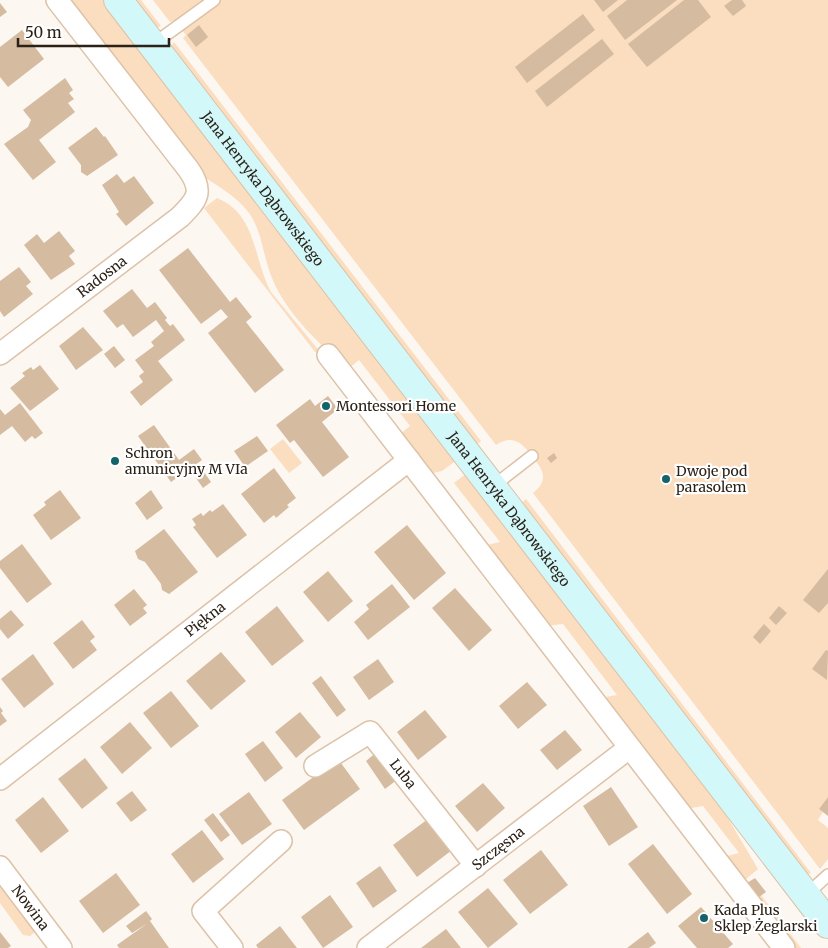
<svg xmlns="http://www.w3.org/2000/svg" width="828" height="948" font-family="Merriweather,serif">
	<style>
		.green { fill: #fbddbf }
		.building { fill: #d5bba0 }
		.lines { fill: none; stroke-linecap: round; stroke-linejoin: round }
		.lane-casing { stroke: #dcc2a7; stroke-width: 14 }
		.street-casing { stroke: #dcc2a7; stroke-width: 24 }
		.secondary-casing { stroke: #dcc2a7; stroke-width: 30 }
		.lane { stroke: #fff; stroke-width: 11 }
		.street { stroke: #fff; stroke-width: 21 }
		.secondary { stroke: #d2f8fa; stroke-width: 28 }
		.poi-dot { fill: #136368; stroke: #fff; stroke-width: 2 }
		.labels { text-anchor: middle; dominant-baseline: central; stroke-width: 4.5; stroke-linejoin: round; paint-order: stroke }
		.street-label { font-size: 14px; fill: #2b2117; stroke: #fff }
		.poi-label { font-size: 14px; fill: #2b2117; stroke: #fff; text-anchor: start }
	</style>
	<rect width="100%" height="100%" fill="#fdf7f2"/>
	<path class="green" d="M64 0H103L457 460 442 471 428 474 399 435 410 426 359 360 348 369C321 346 285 312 272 278 263 257 263 233 249 213 236 195 216 186 199 173Z
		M132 0H141L161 26 154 29Z
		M153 0H828V797L819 809 823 812 818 820 828 828V859L820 869 533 493C538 489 543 484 543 477 543 470 538 464 534 459 524 445 514 433 496 445L183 38 186 35 174 21 170 22Z
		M174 42 481 441 475 446 169 49Z
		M217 198C257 214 253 259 271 292L321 353 315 352 204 208Z
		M283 439 302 463 289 473 270 449Z
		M467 473 716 798 758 869 745 880 759 897 761 895 801 948H792L723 857 739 853 703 806 686 809 600 698 617 695 563 624 546 626 483 546 500 542 454 483Z
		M526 499 811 873 804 876 520 504Z
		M0 885 35 932 30 936 23 935 0 903Z"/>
	<path class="building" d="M594 0H618L603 12Z
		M627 0H677L625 40 607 16Z
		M684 0H698L711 17 647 67 628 44Z
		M732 0H742L746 6 733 16 724 6Z
		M0 3 7 12 0 17Z
		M583 14 595 30 527 83 515 67Z
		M199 25 208 37 196 47 187 35Z
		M22 30 44 59 8 87 0 77V47Z
		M602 39 614 54 547 107 535 91Z
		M65 78 73 90 69 93 74 99 68 103 75 112 39 140 56 162 33 180 4 144 28 127 31 120 23 110Z
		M96 127 104 137 105 136 118 155 87 176 81 172V165L68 148Z
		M117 174 124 183 134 176 154 203 126 226 116 214 119 212 102 185Z
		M59 231 75 251 69 256 75 264 51 280 24 245 37 234 44 243Z
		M188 248 230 302 236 297 252 317 246 322 284 370 255 393 208 333 228 317 221 309 201 324 159 270Z
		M19 267 31 282 26 286 33 294 4 317 0 311V281Z
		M132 289 147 308 155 302 167 318 165 320 170 326 173 324 185 340 158 361 173 380 141 406 130 392 143 382 139 376 144 372 135 360 154 346 151 342 164 331 156 320 133 337 123 324 117 328 103 311Z
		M83 327 103 350 76 370 59 346Z
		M114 346 125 360 115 368 104 354Z
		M40 365 59 389 30 411 10 388 25 376 22 373 31 367 33 370Z
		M328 396 338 409 322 422 349 457 323 477 294 440 290 443 276 425 310 399 315 406Z
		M20 403 43 433 35 439 32 436 25 442 12 426 0 435V409L5 415Z
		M154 425 179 460 194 449 202 460 171 482 138 436Z
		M257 436 268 451 245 467 234 451Z
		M554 453 557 458 551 463 547 458Z
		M274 468 296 498 287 505 289 507 276 518 274 515 264 523 241 494Z
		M204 472 211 482 203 488 196 478Z
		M60 490 81 518 51 540 33 515 46 505 44 502Z
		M151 490 163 508 147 520 135 503Z
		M223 504 247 535 217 558 193 527 196 525 192 519 201 513 203 516 210 510 212 512Z
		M407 525 446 573 414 600 374 552Z
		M164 529 198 572 169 594 162 590 161 584 145 562 138 559 135 551Z
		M22 544 52 584 27 603 0 568V561Z
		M828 569V603L819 613 803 600Z
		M328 571 353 601 328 622 303 592Z
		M392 584 410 607 368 640 354 622 369 609 366 605Z
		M455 588 492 630 469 651 432 608Z
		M134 589 147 605 143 608 147 613 130 626 114 605Z
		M277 606 304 641 272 666 245 632Z
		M779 606 787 613 776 625 769 618Z
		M11 610 24 625 8 639 0 629V619Z
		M82 620 95 637 90 641 97 650 73 669 53 643Z
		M764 624 771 631 760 644 753 637Z
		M826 650 828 651 827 680 812 669Z
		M221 652 246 681 211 710 186 681Z
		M33 654 54 684 24 708 1 679Z
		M378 659 394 682 369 700 353 677Z
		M321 676 346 710 337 717 312 683Z
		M527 682 547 705 518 729 499 706Z
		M171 691 199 726 171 748 143 713Z
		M0 707 3 711 1 713 7 721 0 726Z
		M425 710 447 737 418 760 397 732Z
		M300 712 321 737 296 758 275 732Z
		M130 722 152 748 122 774 100 747Z
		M565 730 582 750 557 770 540 750Z
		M263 741 283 768 265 782 245 754Z
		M378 751 398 779 385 789 366 761Z
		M85 758 108 788 82 809 58 779Z
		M338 759 360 789 304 830 282 800Z
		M483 783 505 808 477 832 455 806Z
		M611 787 638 827 609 846 583 806Z
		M132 791 147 810 131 822 116 803Z
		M249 792 272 824 242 845 219 814Z
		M43 797 69 831 41 853 15 820Z
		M828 797V816L819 809Z
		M213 813 230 835 221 842 204 820Z
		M428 819 452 850 417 877 393 845Z
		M202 830 224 859 193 883 171 854Z
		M653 844 692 894 667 914 628 864Z
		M541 850 568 885 530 914 503 880Z
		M380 866 397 891 373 908 356 883Z
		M116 873 140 905 103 933 79 901Z
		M755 878 766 892 759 897 747 883Z
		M488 888 518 924 488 948 458 912Z
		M330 895 353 927 323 948 301 917Z
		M701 907 733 944 728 948H697L678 926Z
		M146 911 152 919 150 921 169 948H119L117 945 148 923 132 933 126 926Z
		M280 926 297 948H258L256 945Z
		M446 929 461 948H421Z
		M0 932 11 946 8 948H0Z
		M648 932 656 943 649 948H627Z"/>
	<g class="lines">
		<defs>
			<path id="lane" d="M152 45 214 0
				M492 487 532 456
				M806 895 828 875"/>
			<g id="street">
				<path id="s1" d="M0 354 180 217C197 200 204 192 189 170L57 0"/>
				<path d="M328 355 784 948"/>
				<path id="s2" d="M315 766 370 732 476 866"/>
				<path id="s3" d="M0 779 409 460"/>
				<path id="s4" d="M0 867 61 948"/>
				<path d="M232 948 203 911 281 841"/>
				<path id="s5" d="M368 948 629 748"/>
			</g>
			<g id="secondary">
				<path id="s6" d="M118 0 828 924"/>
			</g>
		</defs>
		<use href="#lane" class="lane-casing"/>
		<use href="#street" class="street-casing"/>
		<use href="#secondary" class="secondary-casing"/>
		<use href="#lane" class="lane"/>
		<use href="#street" class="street"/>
		<use href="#secondary" class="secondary"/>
	</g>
	<g class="poi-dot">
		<circle cx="326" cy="406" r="5"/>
		<circle cx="115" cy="461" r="5"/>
		<circle cx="666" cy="479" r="5"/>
		<circle cx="704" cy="918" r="5"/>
	</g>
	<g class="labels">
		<g class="street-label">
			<text stroke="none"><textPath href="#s6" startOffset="238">Jana Henryka Dąbrowskiego</textPath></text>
			<text stroke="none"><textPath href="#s1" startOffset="128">Radosna</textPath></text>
			<text stroke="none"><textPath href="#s6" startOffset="642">Jana Henryka Dąbrowskiego</textPath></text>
			<text stroke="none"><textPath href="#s3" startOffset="260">Piękna</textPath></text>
			<text stroke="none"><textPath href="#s2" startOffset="118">Luba</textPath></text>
			<text stroke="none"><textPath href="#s5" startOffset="164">Szczęsna</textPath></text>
			<text stroke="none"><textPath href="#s4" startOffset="51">Nowina</textPath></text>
		</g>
		<g class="poi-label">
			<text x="336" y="406">Montessori Home</text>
			<text x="125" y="453">Schron<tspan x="125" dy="16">amunicyjny M VIa</tspan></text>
			<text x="676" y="471">Dwoje pod<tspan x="676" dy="16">parasolem</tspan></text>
			<text x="714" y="910">Kada Plus<tspan x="714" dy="16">Sklep Żeglarski</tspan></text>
		</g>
	</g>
	<path d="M18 38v8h151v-8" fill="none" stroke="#2b2117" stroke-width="2.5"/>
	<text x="25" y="38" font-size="15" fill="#2b2117" stroke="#ffffff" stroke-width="4" paint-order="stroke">50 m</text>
</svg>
